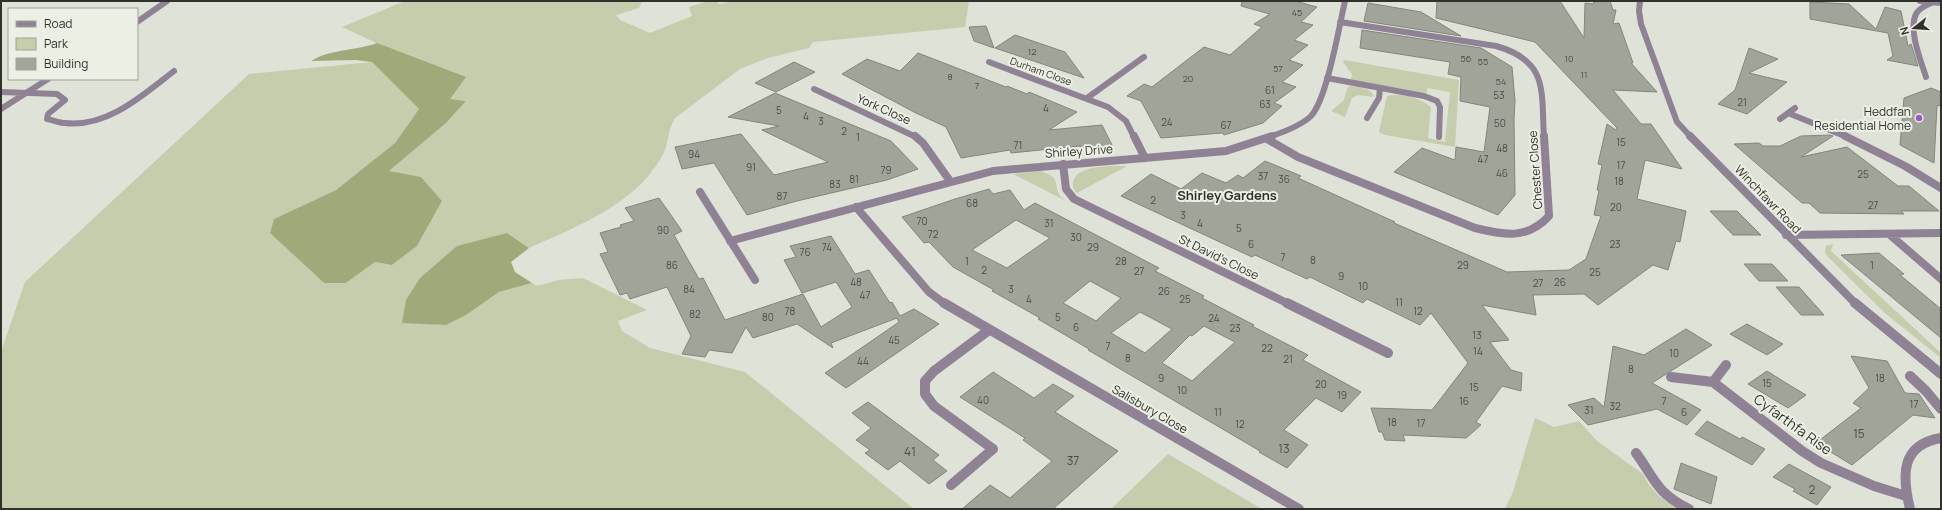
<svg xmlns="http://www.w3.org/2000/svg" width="1942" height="510" font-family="Manrope,sans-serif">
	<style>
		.green { fill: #c5cdad }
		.forest { fill: #9fa97a }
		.building { fill: #a1a499; stroke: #83867b; fill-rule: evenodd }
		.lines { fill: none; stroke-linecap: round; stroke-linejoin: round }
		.service-far1 { stroke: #8e8294; stroke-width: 6 }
		.service { stroke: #8e8294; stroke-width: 10 }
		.minor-far2 { stroke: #8e8294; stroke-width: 6 }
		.minor-far1 { stroke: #8e8294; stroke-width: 8 }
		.minor { stroke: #8e8294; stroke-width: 10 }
		.poi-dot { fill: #a355c6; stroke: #ecefe3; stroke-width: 1.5 }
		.labels { text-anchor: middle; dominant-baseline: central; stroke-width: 4; stroke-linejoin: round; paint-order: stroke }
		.far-number-label { font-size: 9px; fill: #4c4e47 }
		.far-street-label { font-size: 10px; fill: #30312c; stroke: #ecefe3 }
		.number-label { font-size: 10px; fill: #4c4e47 }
		.street-label { font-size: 12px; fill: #30312c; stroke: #ecefe3 }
		.poi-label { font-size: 12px; fill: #30312c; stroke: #ecefe3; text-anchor: end }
		.near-number-label { font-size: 12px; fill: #4c4e47 }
		.neighbourhood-label { font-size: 13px; font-weight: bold; fill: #30312c; stroke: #ecefe3 }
		.near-street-label { font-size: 14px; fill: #30312c; stroke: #ecefe3 }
	</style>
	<rect width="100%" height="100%" fill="#dfe2d6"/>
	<path class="green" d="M405 1H642L639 8 616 15 620 20 650 33 692 16 689 7 708 1H716L719 4 735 1H969L965 27 813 42 809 48 768 58 740 69 675 118C667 130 669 146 661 158 634 205 576 227 529 248L507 233 402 322 446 325 466 315 499 292 532 283 537 286 559 280 583 278 647 310 618 321 622 331 650 348 745 372 914 509H1V352L25 282 249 74 372 62 419 109 395 143 336 190 274 219 270 233 324 283H346L375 262 392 265 417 246 442 201 421 177 388 172 446 123 466 101 449 99 383 46 342 27Z
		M1344 60 1459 80 1455 147 1385 135 1379 132 1387 96C1402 93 1418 97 1431 107L1428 138 1445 142 1450 92 1427 88V93L1351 80 1352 74 1343 62Z
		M1349 86C1358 87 1371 87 1374 97L1358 95 1352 98 1345 117 1331 111 1344 100 1347 89Z
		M1127 166 1077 193C1074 190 1072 187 1073 182 1077 164 1113 166 1127 166Z
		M1040 171 1048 174 1054 178C1059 189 1054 192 1066 201L1013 174Z
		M1833 244 1831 251 1941 353V358L1886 314 1827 256 1825 252 1826 246Z
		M1535 418 1554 427 1579 421 1597 441 1643 474C1650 490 1663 500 1677 509H1505L1513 492Z
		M1168 454 1262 509H1111Z"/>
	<path class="forest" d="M377 43 466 77 450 99 466 101 446 123 389 171 421 177 442 201 417 246 392 265 375 262 346 283H324L270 233 274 219 336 190 395 143 419 109 372 62 356 60 311 61C330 49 356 51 377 43Z
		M507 233 529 248 511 262 515 272 532 283 499 292 466 315 446 325 402 323 406 300 420 278 457 246Z"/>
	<path class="building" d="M1242 1H1295L1317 7 1301 22 1313 25 1294 40 1308 45 1289 60 1303 65 1282 82 1296 87 1274 103 1282 106 1263 123 1224 135 1222 133 1161 138 1141 101 1127 96 1144 84 1152 87 1204 47 1230 55 1262 27 1254 24 1270 14 1241 6Z
		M1437 1H1560L1584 38 1585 3 1593 4 1594 1H1610L1613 10H1616L1613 24 1619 23 1633 63H1631L1657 92 1613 90 1641 124H1651L1682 169 1645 160 1637 199 1686 211 1680 242 1676 241 1668 270 1653 265 1598 305 1584 294 1533 295 1536 315 1482 305 1509 340 1490 342 1511 370 1522 373 1521 391 1502 386 1476 422 1481 425 1466 438 1403 435 1405 441 1385 440 1382 432H1379L1371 408 1432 410 1468 363 1431 313 1420 325 1367 299 1363 303 1310 277 1307 279 1255 255 1252 257 1121 196 1151 174 1181 189 1202 173 1226 183 1238 175 1243 178 1265 161 1301 176 1298 178 1395 222 1394 223 1507 272 1569 270 1586 259 1601 216 1594 215 1599 190H1597L1602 165 1598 164 1607 124 1616 130 1617 128 1535 42 1436 18Z
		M1810 2 1849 4 1876 29 1885 7 1901 11 1908 46 1911 44 1918 66 1887 60 1893 56 1888 33 1810 19Z
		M1368 3 1421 12 1461 36 1364 21Z
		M986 26 994 48 974 41 969 27Z
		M1362 30 1481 48 1512 67 1515 101 1514 119 1515 195 1498 215 1394 172 1422 148 1455 160 1456 147 1484 152 1490 107 1460 101 1461 77 1448 74 1450 62 1360 48Z
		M1015 35 1065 52 1084 78 995 48Z
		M1749 48 1778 59 1749 73 1787 82 1747 114 1718 104 1735 90Z
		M918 53 1006 87 1007 86 1027 94 1029 92 1077 112 1049 130 1102 125 1112 145 1081 148 1080 146 1011 153 1010 150 961 158 946 127 916 113 842 74 867 59 900 71Z
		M794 62 815 72 776 92 755 83Z
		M1931 88 1941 92V105L1937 106 1934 163 1900 145 1904 98Z
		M775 93 891 141 918 169 887 180 797 201 747 215 714 163 682 169 675 147 741 134 774 175 828 162 762 130 779 126 728 117Z
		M1830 135 1833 136 1801 157 1847 147 1898 186H1909L1939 211H1901L1904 214 1820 213 1809 203H1802L1734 144 1759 143 1763 146H1780L1801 136Z
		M989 189 993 194 1010 190 1024 210 1035 203 1159 268 1155 271 1204 296 1202 298 1254 325 1252 326 1308 355 1303 360 1361 392 1342 412 1316 398 1284 430 1308 445 1287 468 1259 452 1260 451 1088 350 1089 349 1038 319 1040 318 992 291 994 290 953 267 929 242 924 243 902 217 955 199ZM1016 220 1050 238 1007 268 972 250ZM1090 281 1121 298 1096 321 1063 303ZM1140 312 1172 329 1145 353 1111 333ZM1204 326 1235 342 1192 381 1162 363 1190 335 1192 336Z
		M659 198 682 231 674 235 699 279 703 278 725 320 803 294 821 327 852 307 836 282 802 293 784 260 796 257 790 246 831 236 855 274 869 270 890 303 892 302 900 316 914 309 939 324 846 388 825 373 899 322 897 318 831 343 833 348 797 324 753 338 746 327 732 353 709 350 705 357 682 354 691 336 667 287 630 299 627 293 620 295 600 254 608 252 600 233 621 227 620 225 634 221 625 208Z
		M1710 211H1737L1761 235H1733Z
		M1879 253 1904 274 1900 275 1941 309V338L1841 255Z
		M1744 264H1772L1788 281H1759Z
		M1776 287H1799L1824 315H1801Z
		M1747 324 1783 344 1767 355 1730 334Z
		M1686 329 1712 345 1652 383 1701 410 1687 425 1657 409 1588 425 1568 405 1594 398 1604 407 1613 346 1644 355Z
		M1851 356 1887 361 1905 393 1919 394 1935 418 1913 415 1852 465 1816 443 1861 408 1853 403 1869 388Z
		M1767 371 1786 383 1806 395 1788 408 1748 384Z
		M993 372 1034 398 1053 384 1074 396 1055 412 1118 451 1053 509H962L990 485 1010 498 1052 461 1023 440 1025 438 960 397Z
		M868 402 939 455 933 460 947 471 929 484 900 461 888 470 865 453 870 450 856 440 871 428 852 413Z
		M1707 421 1740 439 1742 437 1765 449 1752 465 1695 434Z
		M1681 463 1717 477 1711 504 1674 489Z
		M1789 464 1831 487 1817 505 1793 491 1795 489 1773 477Z"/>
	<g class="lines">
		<path class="service-far1" d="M137 22 167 1
			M1327 78 1424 96 1437 101 1440 107 1439 137
			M1 92 57 94 65 100 48 114 47 119C53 120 59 123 65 123 107 128 143 95 174 71
			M1 109 48 79
			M1367 118 1379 98 1380 88"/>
		<path class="service" d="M1910 376 1926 391 1941 409
			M1636 453C1655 479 1657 494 1689 509"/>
		<path class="minor-far2" d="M1640 1 1639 11 1641 24 1677 122 1691 137
			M1920 1 1941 3
			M1340 22 1496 46C1549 61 1541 91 1544 137
			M989 62 1108 107 1126 121 1134 137
			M1926 77C1921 61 1908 30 1916 14 1919 8 1925 6 1931 3
			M814 89 916 137
			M1087 98 1144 57
			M1788 113 1847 137
			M1780 119 1795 108
			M1269 137C1281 133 1302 125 1311 116 1327 99 1339 27 1345 1"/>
		<path class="minor-far1" d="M915 136 923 143 950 181
			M1134 136 1145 158
			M1690 136 1856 304
			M1845 136 1905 166 1941 188
			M1267 139 1298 157 1475 228C1504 235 1527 240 1549 216L1544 136
			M1063 164 1066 189 1074 199 1289 304
			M700 192 755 280
			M856 207 929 292 945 304
			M1889 234 1941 279
			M1786 235 1941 233
			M730 241 993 171 1226 151 1272 136"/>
		<path class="minor" d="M944 303 1299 509
			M1287 303 1388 353
			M1855 303 1941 374
			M1671 377 1713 382 1802 451 1821 463 1874 486 1906 496
			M1713 382 1726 365
			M951 485 993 449 934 406 925 394V381L934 371 989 330
			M1910 509C1902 476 1900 445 1941 438"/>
	</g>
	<circle class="poi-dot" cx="1919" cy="118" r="4"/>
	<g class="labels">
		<g class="far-number-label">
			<text x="1297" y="12">45</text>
			<text x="1032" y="51">12</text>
			<text x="1466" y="58">56</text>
			<text x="1569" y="58">10</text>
			<text x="1483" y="61">55</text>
			<text x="1278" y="68">57</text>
			<text x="1584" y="74">11</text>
			<text x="950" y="76">8</text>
			<text x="1188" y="78">20</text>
			<text x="1501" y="81">54</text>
			<text x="977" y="85">7</text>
		</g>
		<g class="far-street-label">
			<text transform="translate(1041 71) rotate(20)">Durham Close</text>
		</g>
		<g class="number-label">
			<text x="1270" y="90">61</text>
			<text x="1499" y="95">53</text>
			<text x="1742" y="102">21</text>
			<text x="1265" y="104">63</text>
			<text x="1046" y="108">4</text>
			<text x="779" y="110">5</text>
			<text x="806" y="116">4</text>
			<text x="821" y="121">3</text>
			<text x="1167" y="122">24</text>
			<text x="1500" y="123">50</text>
			<text x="1226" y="125">67</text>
			<text x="844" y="131">2</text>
			<text x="858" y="137">1</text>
			<text x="1621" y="142">15</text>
			<text x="1018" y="145">71</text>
			<text x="1502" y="148">48</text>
			<text x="694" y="154">94</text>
			<text x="1483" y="159">47</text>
			<text x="1621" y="165">17</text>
			<text x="751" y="167">91</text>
			<text x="886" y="170">79</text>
			<text x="1502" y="173">46</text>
			<text x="1863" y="174">25</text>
			<text x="1263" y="176">37</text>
			<text x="854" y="179">81</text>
			<text x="1284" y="179">36</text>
			<text x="1619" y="181">18</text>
			<text x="835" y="184">83</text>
			<text x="782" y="196">87</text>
			<text x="1153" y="200">2</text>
			<text x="972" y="203">68</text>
			<text x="1873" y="205">27</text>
			<text x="1616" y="207">20</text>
			<text x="1183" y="215">3</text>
			<text x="922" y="221">70</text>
			<text x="1049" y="223">31</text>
			<text x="1200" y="223">4</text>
			<text x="1239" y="228">5</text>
			<text x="663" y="230">90</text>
			<text x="933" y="234">72</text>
			<text x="1076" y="237">30</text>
			<text x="1251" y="244">6</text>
			<text x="1615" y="244">23</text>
			<text x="827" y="247">74</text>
			<text x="1093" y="247">29</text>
			<text x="805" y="252">76</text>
			<text x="1283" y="257">7</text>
			<text x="1313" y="260">8</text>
			<text x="967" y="261">1</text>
			<text x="1121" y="261">28</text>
			<text x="672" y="265">86</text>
			<text x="1463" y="265">29</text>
			<text x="1872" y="265">1</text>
			<text x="984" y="270">2</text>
			<text x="1139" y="271">27</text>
			<text x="1595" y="272">25</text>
			<text x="1341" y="276">9</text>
			<text x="856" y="282">48</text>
			<text x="1560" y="282">26</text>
			<text x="1538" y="283">27</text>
			<text x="1363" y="286">10</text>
			<text x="689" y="289">84</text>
			<text x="1011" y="289">3</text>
			<text x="1164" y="291">26</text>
			<text x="865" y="295">47</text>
			<text x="1029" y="299">4</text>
			<text x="1185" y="299">25</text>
			<text x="1399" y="302">11</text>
			<text x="790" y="311">78</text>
			<text x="1418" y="311">12</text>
			<text x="695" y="314">82</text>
			<text x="768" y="317">80</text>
			<text x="1058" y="317">5</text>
			<text x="1214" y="318">24</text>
			<text x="1076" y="327">6</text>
			<text x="1235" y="328">23</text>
			<text x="1477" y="335">13</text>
			<text x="894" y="340">45</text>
			<text x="1108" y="346">7</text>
			<text x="1267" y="348">22</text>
			<text x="1478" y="351">14</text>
			<text x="1674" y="353">10</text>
			<text x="1128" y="358">8</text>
			<text x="1288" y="359">21</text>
			<text x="863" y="361">44</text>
			<text x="1631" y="369">8</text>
			<text x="1161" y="378">9</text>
			<text x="1880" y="378">18</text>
			<text x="1767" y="383">15</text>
			<text x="1321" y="384">20</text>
			<text x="1474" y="387">15</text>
			<text x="1182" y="390">10</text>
			<text x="1342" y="395">19</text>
			<text x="983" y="400">40</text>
			<text x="1464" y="401">16</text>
			<text x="1664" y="401">7</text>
			<text x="1914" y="404">17</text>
			<text x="1615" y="406">32</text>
			<text x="1589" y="410">31</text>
			<text x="1218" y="412">11</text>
			<text x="1684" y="412">6</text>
			<text x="1392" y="422">18</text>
			<text x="1421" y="423">17</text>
			<text x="1240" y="424">12</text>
		</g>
		<g class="street-label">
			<text transform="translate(884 109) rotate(24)">York Close</text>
			<text transform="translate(1079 151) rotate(-4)">Shirley Drive</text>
			<text transform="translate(1535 170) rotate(-94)">Chester Close</text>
			<text transform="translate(1768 199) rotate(46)">Winchfawr Road</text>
			<text transform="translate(1219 257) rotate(26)">St David's Close</text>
			<text transform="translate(1150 409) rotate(30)">Salisbury Close</text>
		</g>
		<g class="poi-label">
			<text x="1911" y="111">Heddfan<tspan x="1911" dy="14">Residential Home</tspan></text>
		</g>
		<g class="near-number-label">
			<text x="1859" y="433">15</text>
			<text x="1284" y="448">13</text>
			<text x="910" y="451">41</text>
			<text x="1073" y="460">37</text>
			<text x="1812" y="489">2</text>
		</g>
		<g class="neighbourhood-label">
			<text x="1227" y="195">Shirley Gardens</text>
		</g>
		<g class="near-street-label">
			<text transform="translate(1793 424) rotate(36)">Cyfarthfa Rise</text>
		</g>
	</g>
	<rect width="1942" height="510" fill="none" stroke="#30312c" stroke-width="4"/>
	<rect x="8" y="8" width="130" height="72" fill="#ecefe3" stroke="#a1a39a"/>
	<rect x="16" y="21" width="20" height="6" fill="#8e8294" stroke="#a1a39a"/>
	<text x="44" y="28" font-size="12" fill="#30312c">Road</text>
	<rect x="16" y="38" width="20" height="12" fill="#c5cdad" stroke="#a1a39a"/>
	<text x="44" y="48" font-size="12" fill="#30312c">Park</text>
	<rect x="16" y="58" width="20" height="12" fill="#a1a499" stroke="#a1a39a"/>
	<text x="44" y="68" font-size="12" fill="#30312c">Building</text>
	<g transform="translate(1914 28) rotate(253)" stroke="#ecefe3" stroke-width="3" paint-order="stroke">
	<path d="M0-3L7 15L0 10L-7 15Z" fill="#30312c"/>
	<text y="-6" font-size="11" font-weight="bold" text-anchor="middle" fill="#30312c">N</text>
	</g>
</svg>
